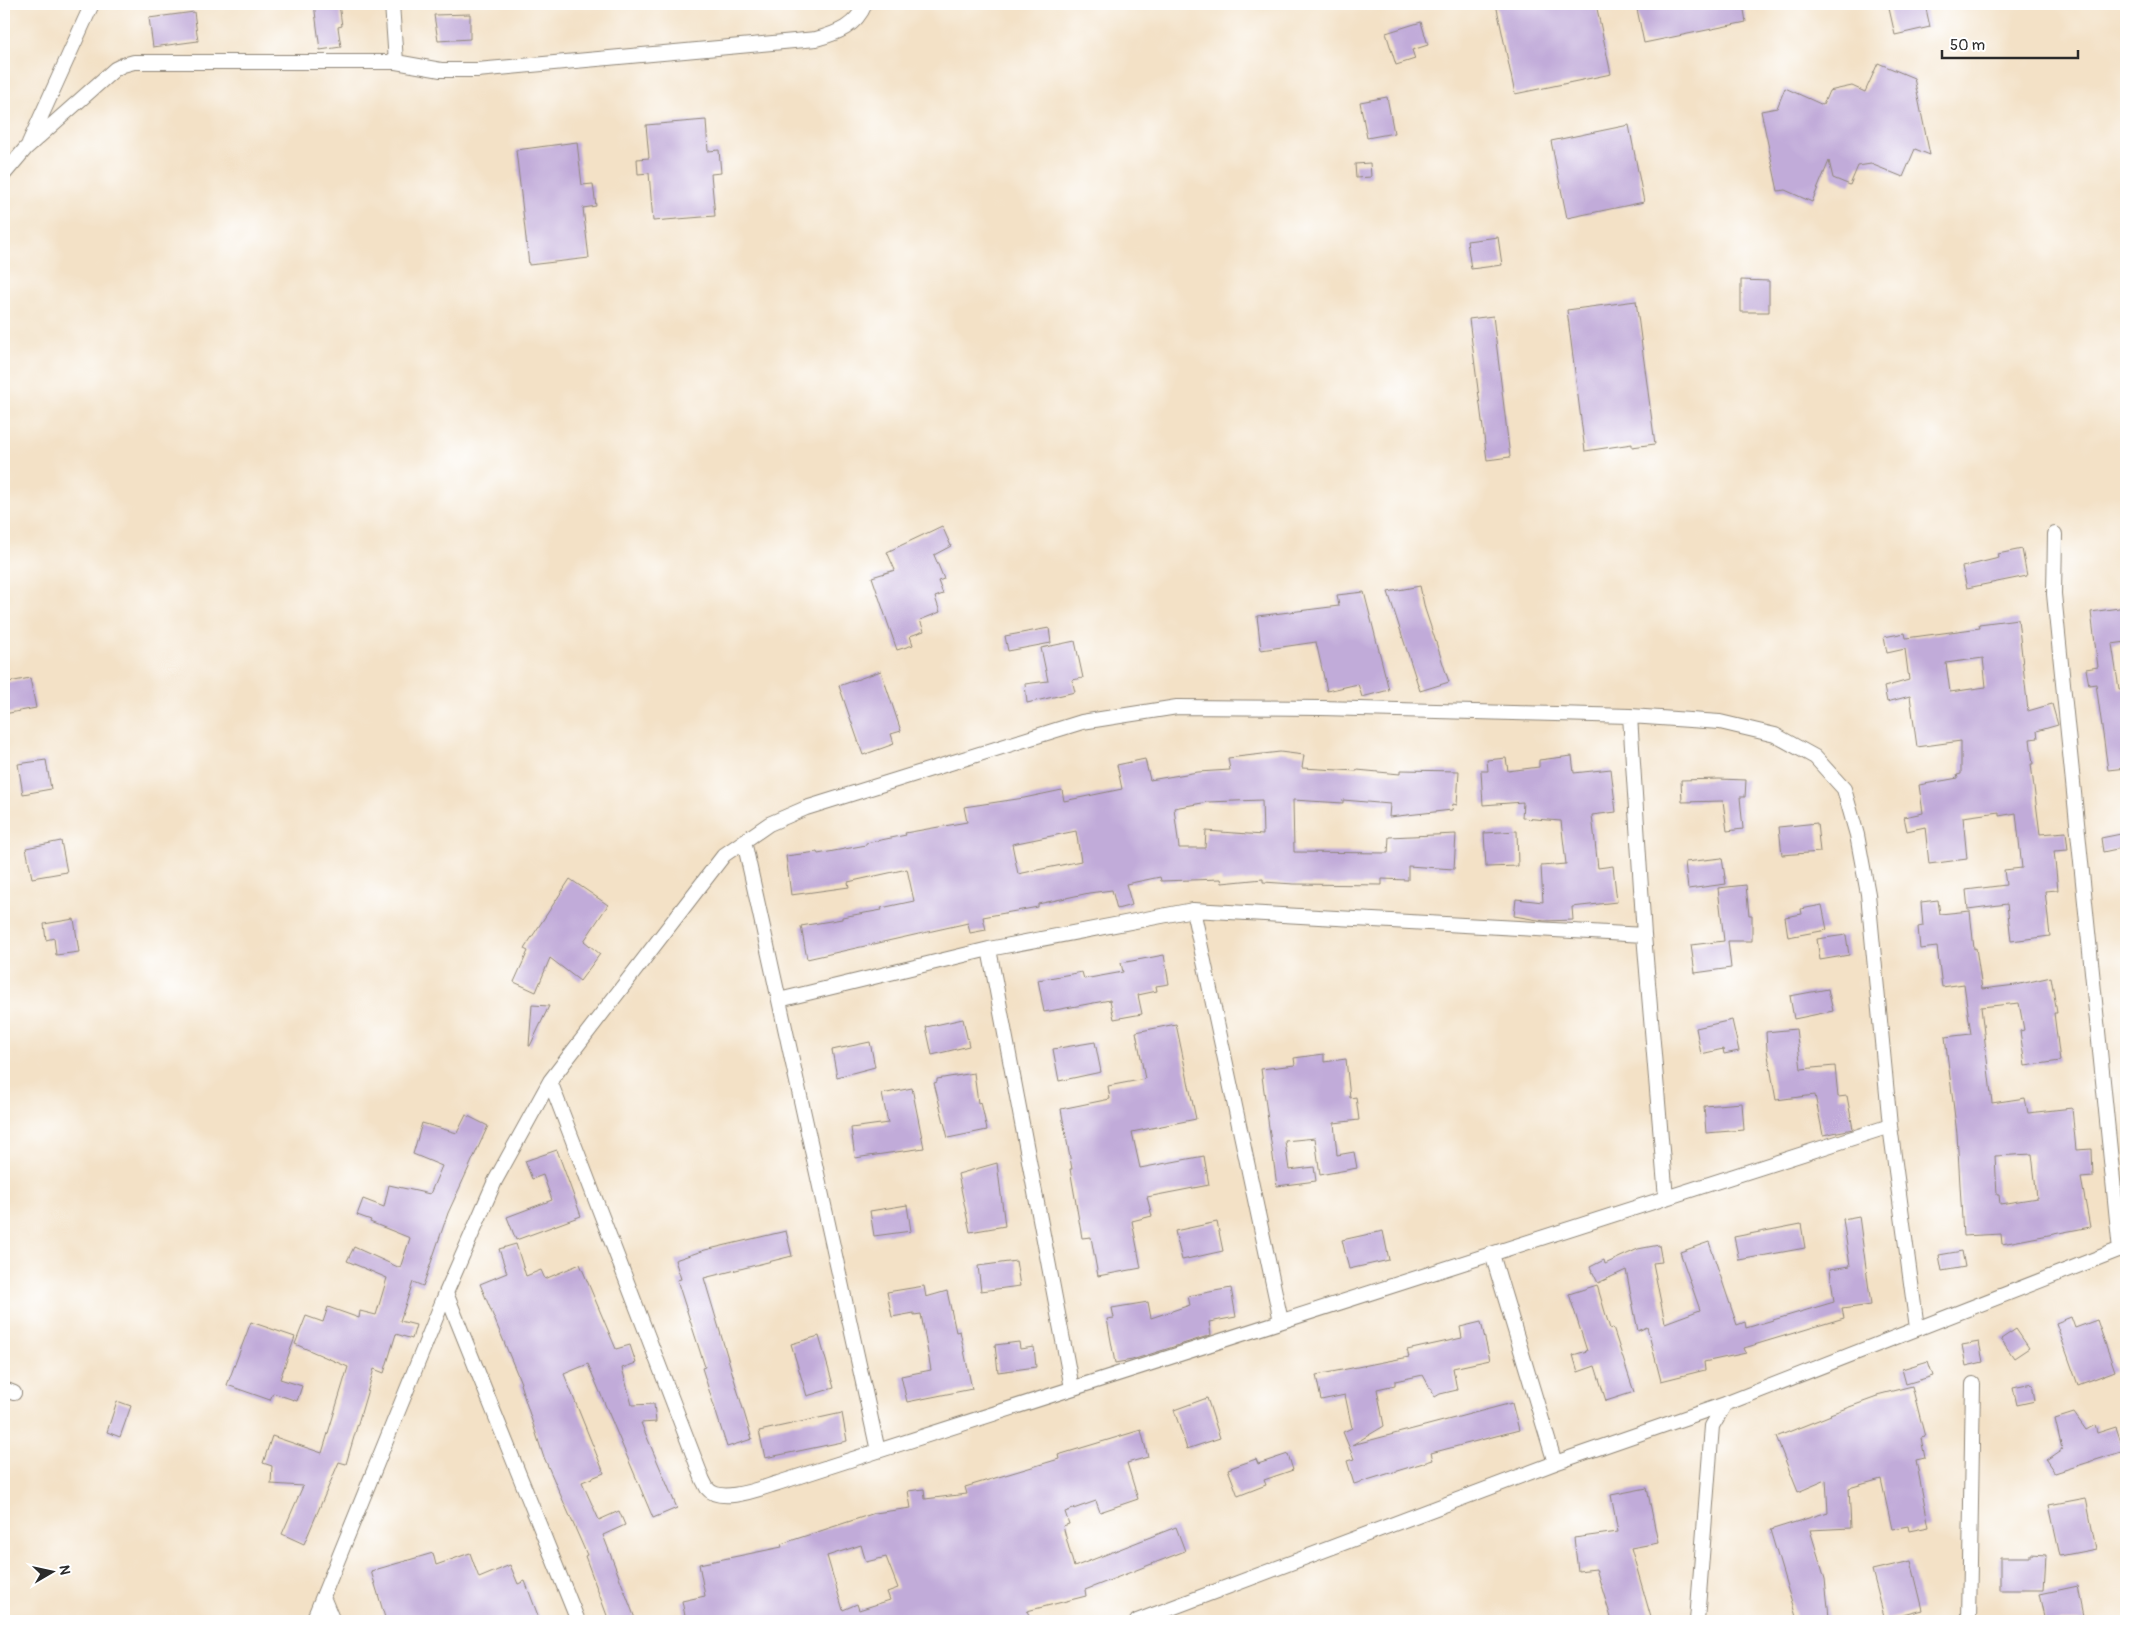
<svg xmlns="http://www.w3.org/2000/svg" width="2130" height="1625" font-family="Pangolin,sans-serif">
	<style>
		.building { fill: #c1abd9; fill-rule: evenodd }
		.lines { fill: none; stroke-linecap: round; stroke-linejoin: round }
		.minor-casing { stroke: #8f8678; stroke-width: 16 }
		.minor { stroke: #fff; stroke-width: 14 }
	</style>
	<rect width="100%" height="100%" fill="#fff"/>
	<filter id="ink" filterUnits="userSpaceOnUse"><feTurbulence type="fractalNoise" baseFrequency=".02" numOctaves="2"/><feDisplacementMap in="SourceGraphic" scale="10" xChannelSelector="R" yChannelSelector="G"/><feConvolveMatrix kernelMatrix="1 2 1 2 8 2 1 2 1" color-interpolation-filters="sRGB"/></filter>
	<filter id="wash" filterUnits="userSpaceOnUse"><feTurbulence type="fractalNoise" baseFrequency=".0096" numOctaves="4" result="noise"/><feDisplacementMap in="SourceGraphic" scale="20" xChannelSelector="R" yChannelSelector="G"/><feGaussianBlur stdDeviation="1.12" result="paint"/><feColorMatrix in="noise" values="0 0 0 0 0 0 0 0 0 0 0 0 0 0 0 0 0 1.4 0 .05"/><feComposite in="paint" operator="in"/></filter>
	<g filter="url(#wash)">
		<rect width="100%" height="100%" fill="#f3e1c6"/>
		<g id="blocks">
			<path class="building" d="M314 4H339L342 26 338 27 341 47 320 50Z
				M1496 4H1596L1611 74 1515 94Z
				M1636 4H1743L1746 22 1644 43Z
				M1888 4H1925L1930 27 1895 35Z
				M194 12 198 41 153 47 149 18Z
				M470 14V39L438 41 434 15Z
				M1421 22 1428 45 1412 50 1415 59 1396 65 1386 33Z
				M1878 63 1914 78 1930 155 1915 149 1903 177 1871 164 1858 166 1850 185 1833 178 1829 161 1812 202 1785 190 1778 191 1761 111 1777 108 1785 88 1823 105 1829 91 1852 86 1865 92Z
				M1387 97 1394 133 1367 138 1360 102Z
				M706 120 708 151 719 150 721 173 711 174 715 216 653 221 649 173 638 174 637 159 649 158 646 125Z
				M1629 125 1644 202 1567 218 1551 141Z
				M577 142 582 185 593 184 596 206 583 208 589 258 529 265 516 150Z
				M1370 163 1371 177 1356 178 1355 164Z
				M1498 237 1502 265 1471 269 1467 241Z
				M1741 280 1769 281V312H1741Z
				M1636 301 1655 444 1632 447V444L1585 451 1567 310Z
				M1493 316 1510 457 1487 460 1469 319Z
				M942 526 951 546 934 555 944 579 938 581 943 594 935 597 940 612 920 620 924 631 910 636 913 645 897 650 872 577 895 570 887 552Z
				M2022 549 2027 576 1967 588 1962 567 1999 558 1998 554Z
				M1420 586 1425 609 1449 682 1420 691 1388 592Z
				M1364 592 1389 690 1362 697 1358 684 1327 691 1316 642 1261 650 1257 616 1339 606 1337 595Z
				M2126 607V642L2112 644 2119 689 2126 688V768L2108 770 2096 684 2089 685 2086 669 2098 667 2091 612Z
				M2018 619 2028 711 2052 704 2058 725 2037 731 2038 738 2030 739 2033 764H2031L2040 834 2066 832 2068 850 2054 851 2058 890 2045 891 2050 936 2011 941 2007 904 1968 909 1966 890 2006 885 2004 870 2022 868 2016 813 1999 816V812L1963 817 1967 859 1929 864 1925 827 1907 831 1904 817 1923 813 1919 785 1958 778 1957 775 1961 774V741L1917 747 1910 696 1887 702 1884 687 1909 680 1905 649 1887 653 1884 637 1905 633 1906 638 1980 628 1979 624ZM1983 658 1986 687 1950 692 1946 663Z
				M1049 628 1051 643 1008 651 1005 636Z
				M1075 641 1083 678 1072 680 1075 692 1027 703 1025 684 1048 681 1041 648Z
				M881 671 901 731 891 734 894 744 863 755 839 686Z
				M30 678 36 708 4 714V683Z
				M1280 752 1304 755 1302 768 1357 771V770L1400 774V770L1459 771 1457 805 1453 804 1452 810 1389 817 1390 804 1343 800V803L1293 800 1294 852 1388 853 1389 837 1456 834 1454 869 1408 866V880L1382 879V885L1294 884 1263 882V879L1222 883 1221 879 1161 881 1160 877 1126 884 1132 905 1117 909 1112 890 1089 893 1038 904V907L983 917 986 930 970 933 968 923 807 959 801 926 842 919V917L882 910 881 908 914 901 907 869 848 882 849 887 791 895 786 856 817 852 818 854 866 845V843L906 835 905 833 967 822 964 807 1024 798 1062 790 1064 801 1122 789 1117 765 1145 759 1150 780 1198 772 1230 770 1228 758ZM1262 800 1263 835 1206 831 1205 848H1179L1174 808 1208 802ZM1076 831 1081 861 1018 874 1012 844Z
				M1572 756 1574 773 1611 769 1616 812 1592 815 1598 868 1613 866 1617 902 1572 907 1573 920 1544 921 1514 916 1516 899 1543 902 1541 866 1566 864 1561 821 1522 818 1523 802 1483 805 1481 771H1488L1487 760 1506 758 1508 771 1539 767V760Z
				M46 760 51 789 23 794 18 764Z
				M1719 779 1746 780 1745 797H1740L1743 829 1727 831 1723 801 1682 802 1681 780Z
				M1817 823 1820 852 1782 855 1779 827Z
				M1517 831 1518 866 1486 867 1484 833Z
				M2126 833V847L2103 852 2101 838Z
				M61 841 67 872 32 878 26 848Z
				M1722 858 1726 884 1688 889 1685 862Z
				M570 879 608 905 584 941 600 954 580 981 550 958 536 992 514 982 528 951 524 949Z
				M1746 885 1749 915H1752V941H1728L1731 968 1695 973 1691 945 1724 941 1718 888Z
				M1938 900 1940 914 1970 911 1974 949 1976 948 1982 989 2016 985 2051 977 2057 1013H2054L2060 1061 2025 1066 2020 1031 2024 1030 2019 1003 1981 1007 1992 1103 2025 1098 2028 1113 2072 1108 2076 1150 2092 1149 2093 1177 2081 1178 2090 1227 2002 1244 2001 1234 1963 1236 1957 1134 1945 1037 1971 1034 1964 984 1942 987 1937 947 1920 949 1918 927 1923 926 1921 902ZM2032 1154 2037 1198 2000 1204 1999 1195H1997L1995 1156Z
				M1822 905 1827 930 1788 937 1785 917 1802 914 1801 909Z
				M74 919 79 952 56 955 54 938 46 940 44 924Z
				M1846 935 1849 955 1820 960 1817 939Z
				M1164 955 1169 984 1156 986 1157 991 1138 995 1142 1014 1114 1019 1110 1000 1044 1012 1038 980 1082 972 1084 979 1123 972 1121 963Z
				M1828 989 1833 1011 1794 1019 1790 996Z
				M532 1005 549 1006 530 1046H529Z
				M963 1019 969 1046 932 1055 926 1027Z
				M1732 1020 1739 1051 1724 1054 1723 1049 1701 1054 1696 1028Z
				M1176 1024 1196 1119 1132 1132 1140 1168 1204 1156 1209 1185 1147 1197 1152 1216 1132 1221 1141 1268 1098 1276 1091 1237 1082 1238 1070 1169H1072L1061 1109 1110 1099 1108 1086 1145 1079 1136 1032Z
				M1796 1029 1801 1069 1835 1066 1838 1097 1847 1096 1853 1129 1823 1135 1815 1095 1776 1100 1767 1050 1766 1032Z
				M870 1042 875 1067 837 1077 832 1050Z
				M1095 1042 1101 1072 1059 1081 1053 1049Z
				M1324 1054V1062L1346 1059 1350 1098 1356 1097 1359 1120 1334 1123 1337 1155 1354 1152 1357 1168 1320 1175 1315 1138 1285 1141 1289 1170 1314 1167 1316 1181 1277 1186 1261 1069 1295 1065 1294 1058Z
				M974 1073 978 1103 981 1102 987 1130 948 1138 934 1083 937 1082V1079Z
				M912 1088 924 1148 855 1158 851 1128 888 1123 882 1094Z
				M1742 1103 1744 1130 1706 1133 1704 1106Z
				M466 1115 488 1126 448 1213 423 1286 413 1282 400 1321 416 1325 412 1339 396 1334 384 1373 374 1369 346 1464 339 1462 304 1544 282 1534 303 1486 271 1484 272 1466 263 1463 272 1436 322 1453 348 1367 295 1344 306 1316 323 1322 328 1307 359 1318 360 1311 376 1315 387 1278 347 1261 354 1247 400 1268 410 1238 370 1222 371 1220 357 1215 363 1199 384 1207 389 1185 430 1194 442 1166 413 1154 422 1123 457 1133Z
				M557 1150 581 1216 516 1240 507 1217 552 1200 543 1175 532 1179 525 1161Z
				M997 1163 1005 1226 970 1232 958 1174Z
				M907 1205 911 1231 874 1236 870 1211Z
				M1859 1216 1871 1305 1842 1309 1844 1318 1744 1348 1746 1353 1704 1362 1705 1370 1661 1381 1647 1327 1638 1331 1626 1270 1598 1283 1590 1267 1604 1260 1605 1264 1638 1249 1659 1245 1662 1262 1653 1263 1665 1323 1700 1310 1680 1252 1709 1242 1737 1325 1745 1322 1746 1328 1834 1302 1830 1269 1850 1266 1843 1219Z
				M1217 1222 1223 1251 1182 1260 1175 1231Z
				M1801 1224 1805 1248 1739 1260 1734 1237Z
				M786 1231 792 1256 704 1278 752 1439 727 1447 702 1368 705 1367 677 1280 681 1279 675 1260 705 1250Z
				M1383 1231 1389 1260 1349 1269 1342 1240Z
				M516 1244 526 1276 541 1270 545 1279 580 1264 616 1349 630 1345 636 1363 622 1368 632 1405 654 1404 656 1422 641 1423 677 1508 653 1518 588 1364 564 1374 604 1473 582 1482 599 1520 619 1511 625 1525 603 1535 636 1621H609L585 1556 587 1555 543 1455 520 1384 521 1383 480 1284 507 1273 499 1249Z
				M1962 1251 1965 1267 1942 1271 1939 1255Z
				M1016 1261 1020 1286 981 1291 978 1266Z
				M1597 1285 1610 1329 1613 1328 1634 1392 1606 1401 1595 1366 1578 1372 1573 1355 1587 1351 1569 1294Z
				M924 1286 926 1297 947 1291 956 1332 960 1331 972 1389 907 1402 901 1376 931 1370 921 1314 914 1315V1313L892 1317 887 1292Z
				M1231 1288 1236 1317 1209 1322 1211 1335 1132 1360 1115 1363 1107 1319 1114 1318 1112 1308 1148 1302 1151 1318 1190 1305 1188 1296Z
				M2071 1317 2075 1328 2097 1320 2115 1371 2078 1385 2056 1323Z
				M251 1322 295 1337 280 1379 302 1386 297 1401 273 1393 270 1400 227 1385Z
				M1481 1322 1490 1360 1453 1368 1457 1390 1440 1394 1435 1397 1423 1375 1395 1381V1385L1377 1389 1384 1426 1352 1445 1512 1403 1519 1430 1431 1453 1433 1460 1354 1484 1347 1461 1354 1459 1343 1432 1352 1428 1345 1395 1321 1400 1316 1375 1409 1357 1407 1350 1462 1338 1460 1327Z
				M2016 1329 2029 1348 2014 1358 2001 1339Z
				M819 1336 834 1388 807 1396 791 1344Z
				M1019 1342 1020 1349 1034 1347 1036 1367 998 1372 995 1345Z
				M1979 1342 1983 1362 1966 1366 1962 1345Z
				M1928 1361 1933 1376 1906 1384 1902 1369Z
				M2032 1383 2035 1401 2017 1405 2013 1387Z
				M1912 1386 1925 1437 1921 1438 1925 1458 1916 1460 1929 1527 1909 1531 1908 1526 1892 1529 1881 1479 1849 1488 1851 1528 1810 1530 1825 1579 1829 1617 1797 1620 1770 1530 1828 1512 1826 1480 1798 1492 1776 1437 1831 1415 1830 1414 1877 1397V1395Z
				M1207 1398 1220 1438 1187 1449 1174 1410Z
				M117 1401 131 1406 120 1437 107 1432Z
				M842 1413 847 1441 765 1458 759 1431Z
				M2074 1413 2086 1430 2095 1425 2097 1433 2116 1427 2124 1451 2055 1473 2046 1460 2062 1449 2055 1419Z
				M1141 1430 1148 1457 1127 1463 1138 1499 1100 1512 1096 1501 1065 1512 1069 1524 1063 1526 1074 1567 1176 1527 1185 1551 1085 1590 1086 1596 1027 1611 1032 1621H686L682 1601 705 1596 699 1564 782 1547 781 1544 875 1513 911 1508 908 1491 924 1489 925 1499 967 1494 965 1487 1059 1459 1058 1455ZM861 1545 866 1562 886 1557 898 1588 887 1592 890 1600 859 1610 857 1604 843 1610 827 1556Z
				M1288 1454 1293 1470 1264 1480 1266 1485 1238 1496 1228 1469 1256 1459 1258 1464Z
				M1647 1488 1658 1543 1631 1548 1652 1621H1612L1596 1569 1578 1571 1574 1538 1618 1532 1611 1495Z
				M2086 1498 2096 1549 2060 1556 2049 1505Z
				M433 1553 436 1565 470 1553 479 1578 510 1565 518 1584 525 1581 540 1621H386L371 1571Z
				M2030 1554 2046 1555 2044 1590H2000V1557H2030Z
				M1911 1561 1923 1610 1885 1620 1872 1570Z
				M2078 1586 2085 1621H2046L2040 1594Z"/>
		</g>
	</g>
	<g filter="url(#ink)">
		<use href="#blocks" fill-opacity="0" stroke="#8f8678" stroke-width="1"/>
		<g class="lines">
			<defs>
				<path id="minor" d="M392 4 396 62
					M29 143 92 4
					M4 174 26 148 115 69 123 65 134 62H396L441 70H477L816 39C838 33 856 26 865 4
					M2055 534 2054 594 2120 1250
					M1630 716 1644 935 1666 1198
					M744 841 878 1451
					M1193 910 1281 1321
					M989 949 1072 1388
					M779 1000 989 949 1193 910 1644 935
					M550 1081 699 1470C701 1476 704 1483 707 1488 720 1505 761 1488 778 1483L1890 1126
					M1492 1254 1555 1463
					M446 1293 578 1621
					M4 1389 14 1393
					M323 1597 333 1621
					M313 1621 446 1293 495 1181 550 1081 724 855 769 824 806 808 1082 722 1177 707 1321 708 1630 716 1720 722 1775 735 1815 757 1844 789 1857 835 1868 894 1890 1126 1917 1328
					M1137 1621 1555 1463 1725 1404 2126 1247
					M1697 1621 1712 1426 1725 1404
					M1969 1621 1973 1384"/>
			</defs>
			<use href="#minor" class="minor-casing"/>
			<use href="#minor" class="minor"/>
		</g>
	</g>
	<rect width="2130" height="1625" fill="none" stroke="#fff" stroke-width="20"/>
	<g transform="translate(52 1572) rotate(81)" stroke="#ffffff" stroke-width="4" paint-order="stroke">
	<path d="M0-4L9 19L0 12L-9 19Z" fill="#2b2b2b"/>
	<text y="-8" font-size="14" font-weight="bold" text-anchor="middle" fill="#2b2b2b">N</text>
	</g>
	<path d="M1942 50v8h136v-8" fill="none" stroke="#2b2b2b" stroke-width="2.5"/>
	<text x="1950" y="50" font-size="15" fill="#2b2b2b" stroke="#ffffff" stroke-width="4" paint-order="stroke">50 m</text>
</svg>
